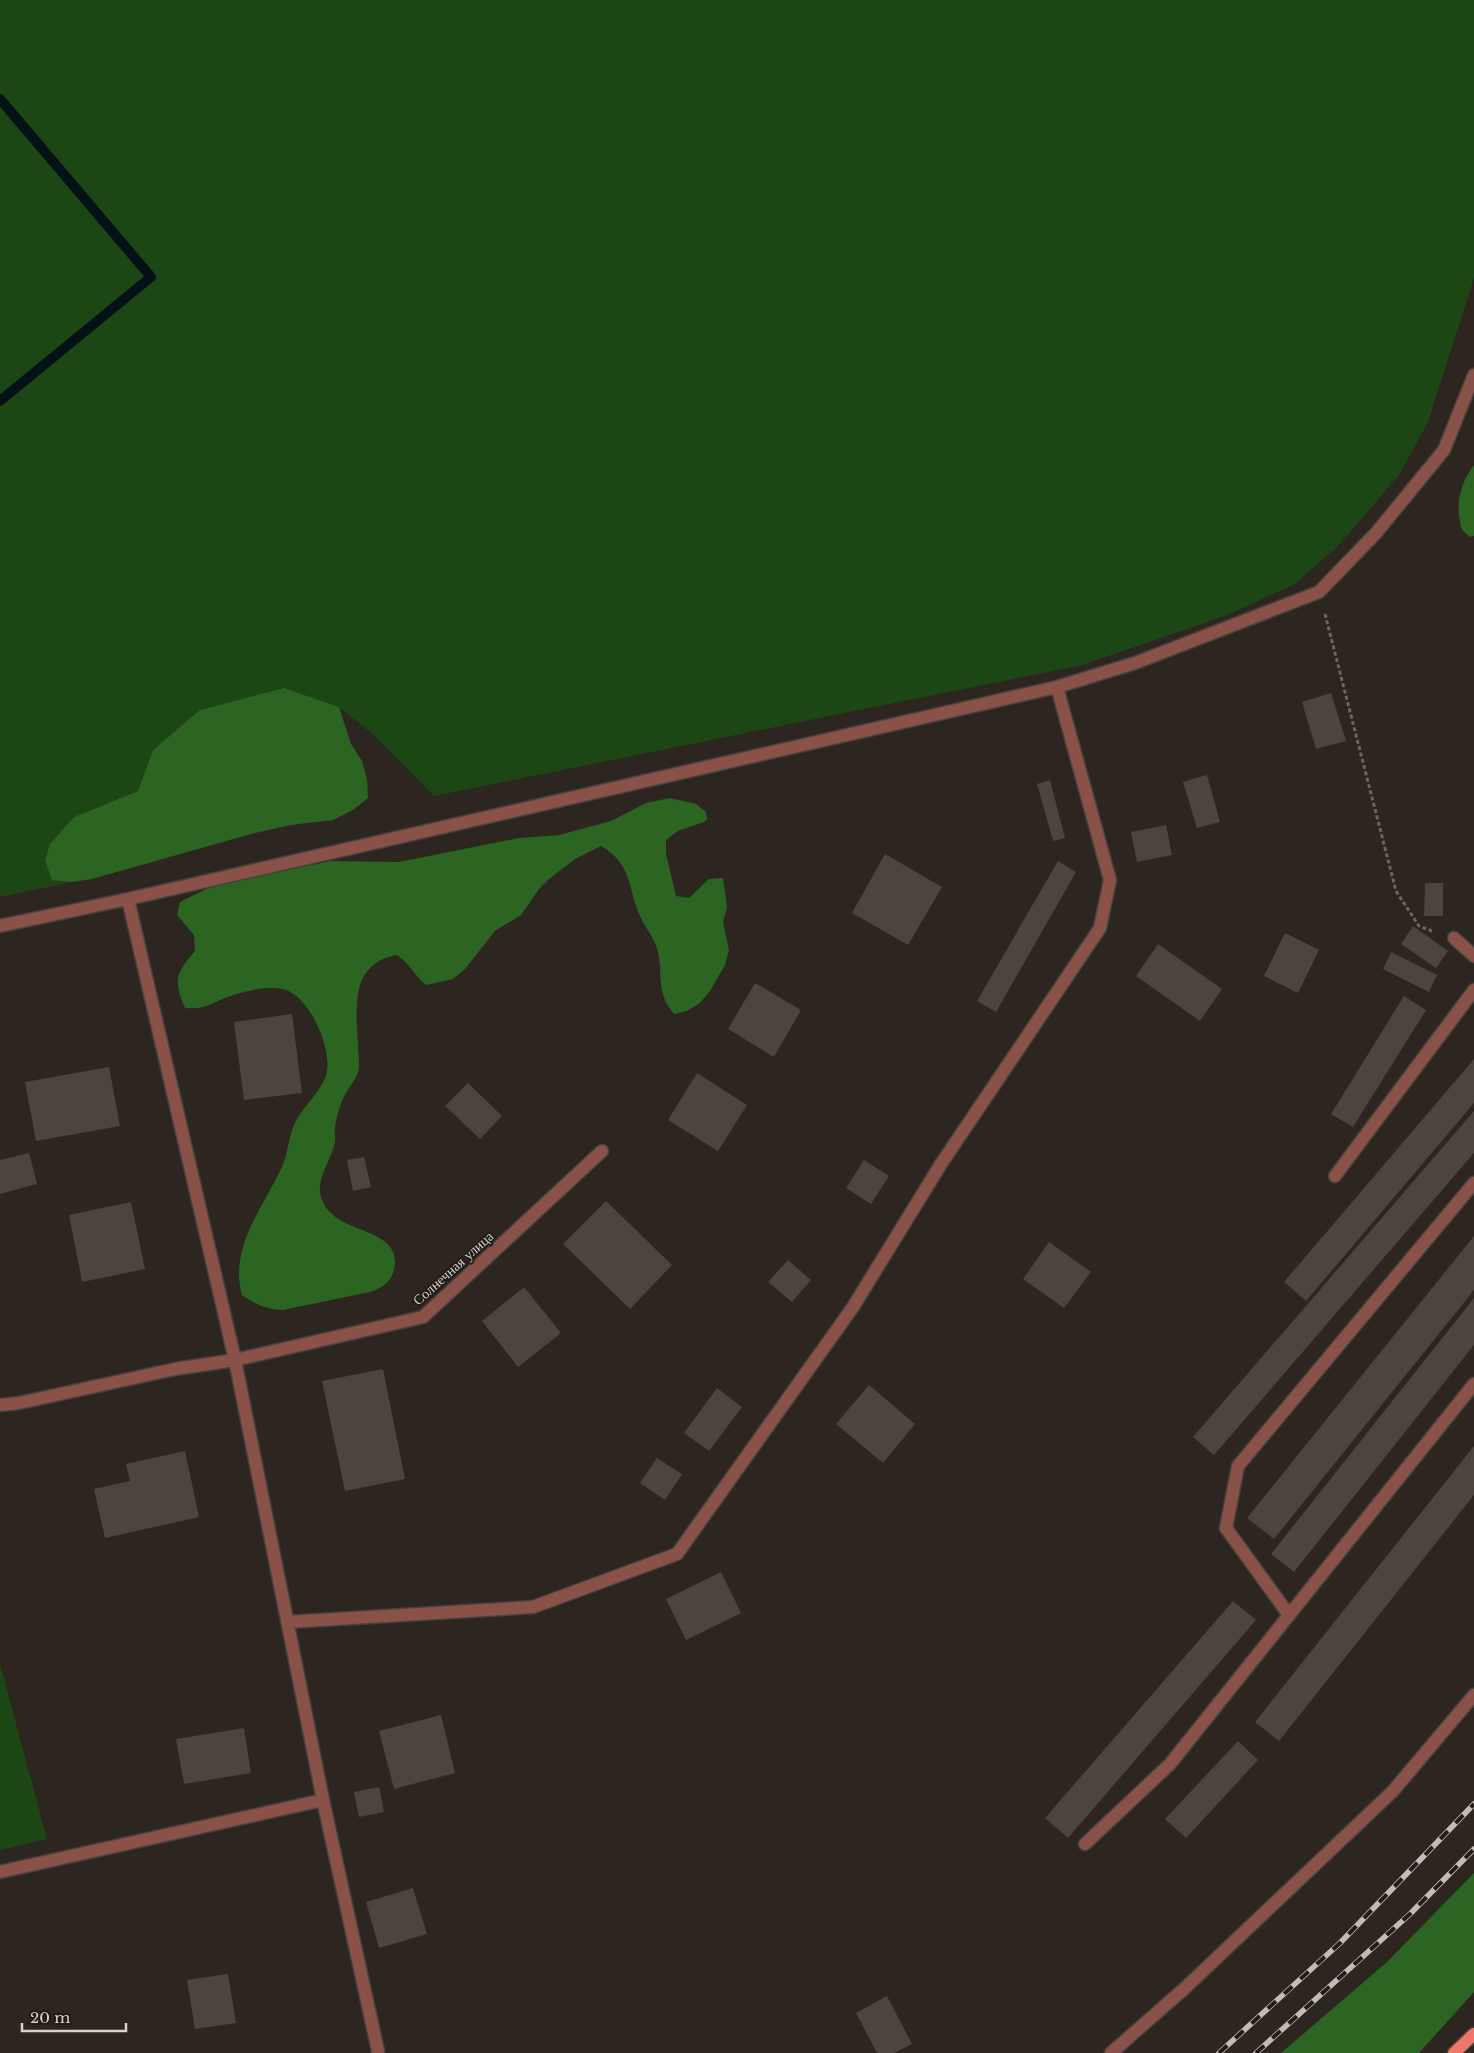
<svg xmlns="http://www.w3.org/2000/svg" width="1474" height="2053" font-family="'Libre Baskerville',serif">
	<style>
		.green { fill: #1c4714 }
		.forest { fill: #2c6422 }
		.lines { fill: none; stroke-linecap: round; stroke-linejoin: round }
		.stream { stroke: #041217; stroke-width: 10 }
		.building { fill: #4c443f }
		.minor-casing { stroke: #47413c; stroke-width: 15 }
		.major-casing { stroke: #47413c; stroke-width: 15 }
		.path { stroke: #6b6560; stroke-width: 3; stroke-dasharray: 4 2.5; stroke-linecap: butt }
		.minor { stroke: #8a5149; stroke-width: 12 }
		.major { stroke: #ed7768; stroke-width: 12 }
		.rail-casing { stroke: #c1bcb8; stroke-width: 5.5 }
		.rail { stroke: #221c17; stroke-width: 4; stroke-dasharray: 11; stroke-linecap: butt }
		.labels { text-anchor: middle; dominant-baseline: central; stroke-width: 4; stroke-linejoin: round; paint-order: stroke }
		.street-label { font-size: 14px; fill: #d7d2cf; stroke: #221c17 }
	</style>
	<rect width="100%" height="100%" fill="#2c2520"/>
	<path class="green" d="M0 0H1474V278L1428 422 1399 475 1338 546 1295 584 1225 616 1082 665 434 796 375 736 339 707 284 688 200 710 153 750 138 791 74 817 63 831 52 879 72 882 0 897Z
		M0 1664 47 1839 0 1850Z"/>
	<path class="forest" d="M1474 465V536L1470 537 1462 530C1455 506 1459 485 1474 465Z
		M284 688 339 707 351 744 362 761 367 779 368 798 353 810 333 820 291 825 251 834 92 879 72 882 52 880 45 861 50 844 74 817 138 791 153 750 200 710Z
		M670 798 696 804 706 812 707 819 704 822 678 831 666 840V854L676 896 689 898 709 879 723 878 727 907 723 922 729 950 725 965 710 991 700 1003 687 1011 674 1014C656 993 663 977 658 952 655 938 645 928 639 914 628 886 631 863 601 846L575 859 549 879 539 889 521 915 495 931 465 969 453 979 426 985C414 975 410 964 397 955 381 958 369 965 362 980 354 998 357 1025 358 1045 358 1054 361 1066 357 1075 353 1084 345 1092 342 1101 339 1109 336 1119 335 1127 334 1132 336 1137 335 1142 331 1162 314 1180 322 1200 336 1237 404 1225 394 1270 391 1283 381 1288 370 1292L283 1310C266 1309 256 1305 242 1295 229 1248 262 1209 281 1169 289 1153 288 1134 297 1119 306 1104 324 1088 327 1071 331 1046 309 995 283 989 264 986 245 991 228 997 210 1003 206 1010 185 1008 173 980 176 973 195 951L194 935 177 915 180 902 214 885 331 861 399 862 519 838 559 835 611 821 646 803Z
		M1474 1873V1992L1419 2053H1281L1387 1962Z"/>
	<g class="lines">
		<path class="stream" d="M0 99 151 277 0 401"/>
	</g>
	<path class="building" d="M1331 693 1346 741 1316 749 1302 702Z
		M1207 775 1220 822 1197 828 1183 782Z
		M1050 780 1065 838 1053 841 1037 784Z
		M1166 825 1172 855 1137 862 1131 832Z
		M885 854 942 887 908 945 852 913Z
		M1058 861 1076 872 996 1012 977 1001Z
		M1425 883H1443V916H1424Z
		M1413 926 1448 951 1436 968 1401 944Z
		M1285 933 1319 950 1298 993 1264 976Z
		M1158 944 1222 989 1200 1021 1136 976Z
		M1391 952 1437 975 1429 992 1383 969Z
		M755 983 801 1010 774 1057 728 1029Z
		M1404 996 1426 1010 1353 1127 1331 1114Z
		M292 1014 302 1093 244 1100 234 1022Z
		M1474 1059V1103L1306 1301 1284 1282Z
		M109 1067 120 1126 36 1141 25 1082Z
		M697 1073 747 1105 718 1151 668 1120Z
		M468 1083 502 1116 480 1139 445 1106Z
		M1474 1111V1153L1214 1455 1193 1437Z
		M29 1153 37 1184 0 1194V1160Z
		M364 1157 371 1187 353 1191 347 1160Z
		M864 1160 889 1176 871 1204 846 1188Z
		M606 1201 672 1265 630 1309 563 1244Z
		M131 1202 145 1269 82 1282 69 1215Z
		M1474 1236V1290L1274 1539 1247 1518Z
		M1049 1242 1091 1272 1064 1308 1023 1279Z
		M788 1260 811 1280 792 1302 768 1282Z
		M524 1287 561 1333 518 1367 482 1321Z
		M1474 1298V1345L1294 1572 1271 1554Z
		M383 1369 405 1479 345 1491 322 1381Z
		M869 1385 915 1424 883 1463 836 1424Z
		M717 1388 742 1407 709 1451 684 1433Z
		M1474 1446V1495L1279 1741 1255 1722Z
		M185 1451 199 1517 105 1538 94 1489 130 1481 126 1464Z
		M657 1458 682 1474 665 1500 640 1483Z
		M721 1572 741 1613 686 1640 666 1599Z
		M1233 1601 1256 1620 1068 1838 1045 1818Z
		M441 1715 455 1773 394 1789 379 1731Z
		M244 1728 251 1773 184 1784 176 1739Z
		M1238 1741 1258 1760 1186 1838 1165 1819Z
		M379 1787 384 1812 359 1817 354 1792Z
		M413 1888 427 1934 379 1948 366 1902Z
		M228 1974 236 2023 195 2029 187 1980Z
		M887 1996 912 2044 894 2053H877L856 2013Z"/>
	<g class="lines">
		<defs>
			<path id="minor" d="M128 899 235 1360 323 1800 378 2051
				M0 926 128 899 1057 687 1135 663 1319 592 1376 533 1444 450 1474 375
				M1454 938 1474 956
				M1335 1176 1474 990
				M0 1405 19 1403 175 1369 235 1360 423 1317 602 1151
				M1289 1615 1226 1528 1238 1466 1474 1183
				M287 1622 533 1607 677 1554 853 1307 941 1164 1100 928 1110 880 1057 687
				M1085 1844 1170 1764 1474 1384
				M0 1872 323 1800
				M1111 2053 1185 1988 1393 1791 1474 1695"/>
			<path id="major" d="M1454 2053 1474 2034"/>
		</defs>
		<use href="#minor" class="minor-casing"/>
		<use href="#major" class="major-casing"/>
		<path class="path" d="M1325 614 1396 891 1419 926 1432 931"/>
		<use href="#minor" class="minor"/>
		<use href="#major" class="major"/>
		<defs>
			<path id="rail" d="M1219 2053 1340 1943 1474 1804
				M1256 2053 1410 1914 1474 1849"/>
		</defs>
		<use href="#rail" class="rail-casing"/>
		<use href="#rail" class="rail"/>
	</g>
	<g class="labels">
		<g class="street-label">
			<text transform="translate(453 1268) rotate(-42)">Солнечная улица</text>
		</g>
	</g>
	<path d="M22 2023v8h104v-8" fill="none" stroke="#d7d2cf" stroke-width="2.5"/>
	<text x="30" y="2023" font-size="15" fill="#d7d2cf" stroke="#221c17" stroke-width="4" paint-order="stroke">20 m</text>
</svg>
